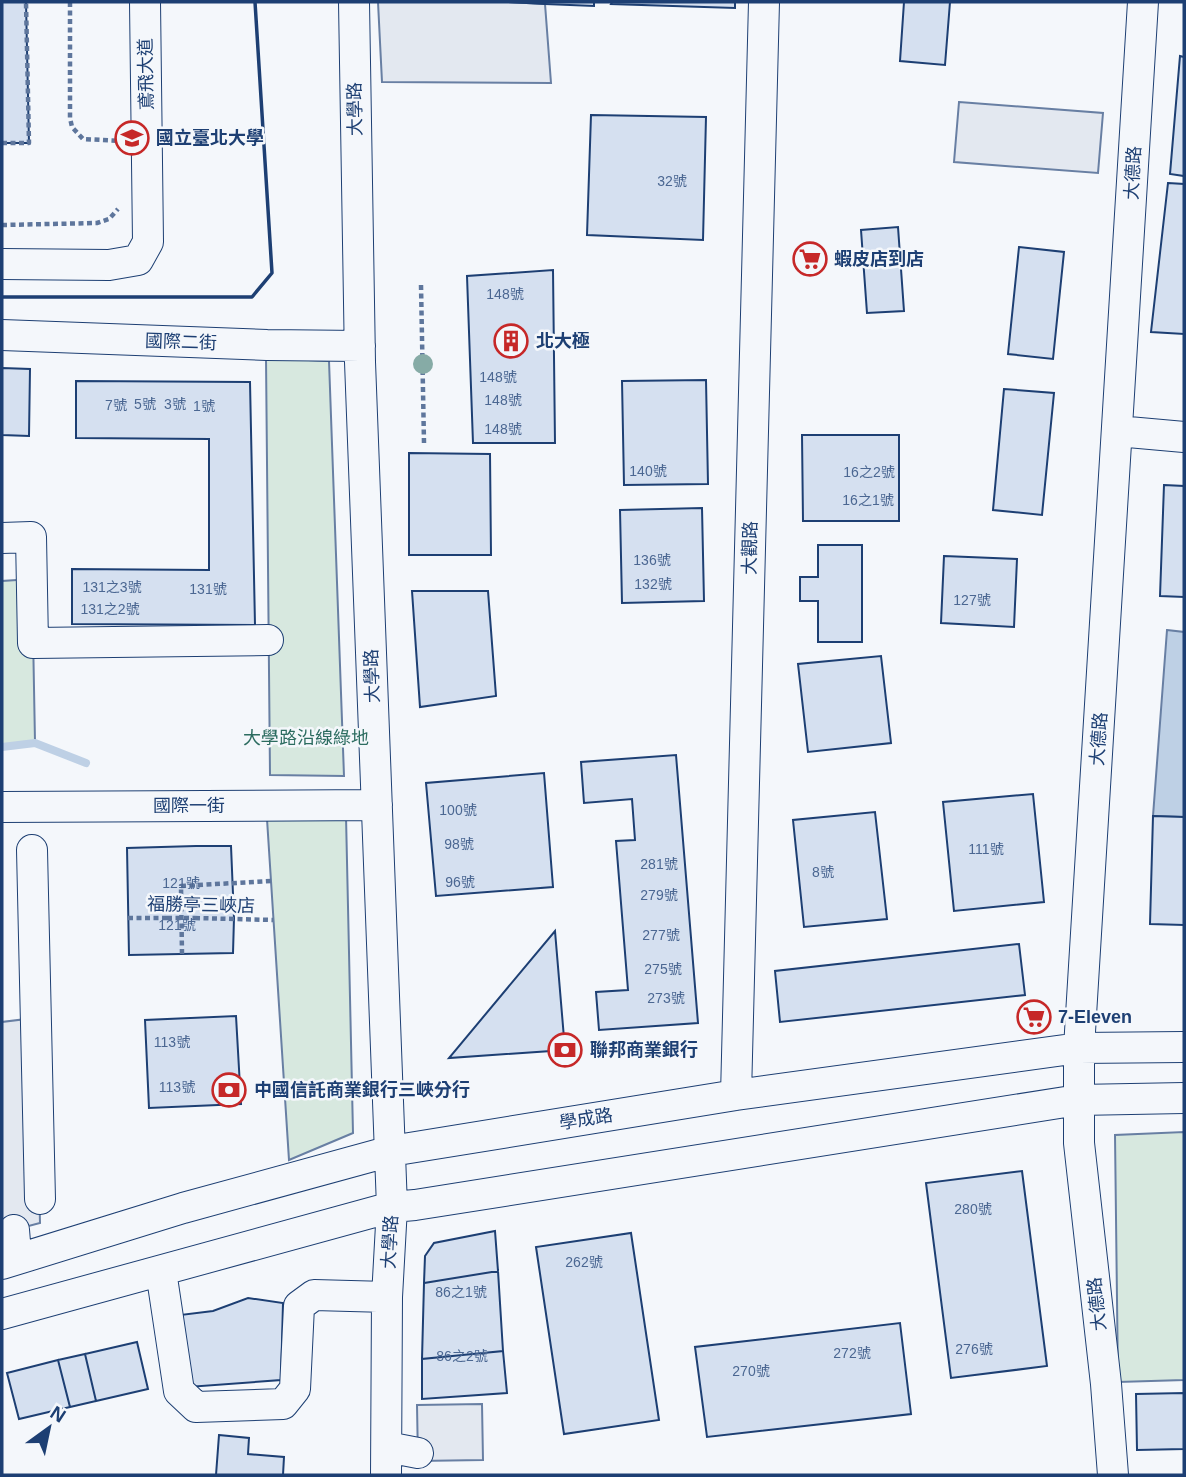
<svg xmlns="http://www.w3.org/2000/svg" width="1186" height="1477" font-family="Helvetica,'Noto Sans TC',sans-serif">
	<style>
		.green { fill: #d7e8df; stroke: #687fa3; stroke-width: 2 }
		.parking { fill: #e3e8f0; stroke: #687fa3; stroke-width: 2 }
		.water { fill: #bed0e5; stroke: #687fa3; stroke-width: 2 }
		.lines { fill: none; stroke-linecap: round; stroke-linejoin: round }
		.stream { stroke: #bed0e5; stroke-width: 8 }
		.building { fill: #d5e0f0; stroke: #1d3f73; stroke-width: 2 }
		.minor-casing { stroke: #1d3f73; stroke-width: 32 }
		.path { stroke: #5e769c; stroke-width: 4.5; stroke-dasharray: 5 3.5; stroke-linecap: butt }
		.minor { stroke: #f4f7fb; stroke-width: 30 }
		.path-bridge { stroke: #5e769c; stroke-width: 4.5; stroke-dasharray: 5 3.5; stroke-linecap: butt }
		.wall { stroke: #1d3f73; stroke-width: 3.5 }
		.tree { fill: #86aba6 }
		.labels { text-anchor: middle; dominant-baseline: central; stroke-width: 5; stroke-linejoin: round; paint-order: stroke }
		.number-label { font-size: 14px; fill: #4b6792 }
		.street-label { font-size: 18px; fill: #1d3f73; stroke: #f4f7fb }
		.poi-label { font-size: 18px; font-weight: bold; fill: #1d3f73; stroke: #f4f7fb; text-anchor: start }
		.park-label { font-size: 18px; fill: #2c6c60; stroke: #f4f7fb }
	</style>
	<rect width="100%" height="100%" fill="#f4f7fb"/>
	<path class="green" d="M266 358 329 361 344 776 270 775Z
		M32 579 35 742 2 747V581Z
		M346 816 353 1133 289 1160 267 819Z
		M1184 1132V1380L1118 1382 1115 1135Z"/>
	<path class="parking" d="M378 2H508L545 4 551 83 382 82Z
		M959 102 1103 113 1098 173 954 162Z
		M35 1018 40 1223 2 1233V1022Z
		M482 1404 483 1460 418 1461 417 1405Z"/>
	<path class="water" d="M1167 630 1184 632V817L1153 816Z"/>
	<g class="lines">
		<path class="stream" d="M2 747 35 743 86 763"/>
	</g>
	<path class="building" d="M2 2H26L29 143H2Z
		M508 2H594V6L545 4Z
		M612 2H735V8L611 4Z
		M904 2H950L945 65 900 61Z
		M1180 56 1184 57V176L1170 174Z
		M591 115 706 117 703 240 587 235Z
		M1168 183 1184 184V334L1151 332Z
		M898 227 904 311 867 313 861 230Z
		M1019 247 1064 252 1053 359 1008 354Z
		M553 270 555 443H473L467 276Z
		M2 368 30 369 29 436 2 435Z
		M706 380 708 484 624 485 622 381Z
		M76 381 250 382 255 625 72 624V569L209 570V439L76 438Z
		M1004 389 1054 393 1042 515 993 510Z
		M802 435H899V521H803Z
		M409 453 490 454 491 555H409Z
		M1164 485 1184 486V597L1160 596Z
		M702 508 704 601 622 603 620 510Z
		M818 545H862V642H818V601H800V577H818Z
		M944 556 1017 559 1014 627 941 623Z
		M412 591H488L496 696 420 707Z
		M881 656 891 743 808 752 798 664Z
		M676 755 698 1023 599 1030 596 992 628 990 616 841 635 840 632 799 584 803 581 762Z
		M544 773 553 887 436 896 426 783Z
		M1033 794 1044 902 954 911 943 802Z
		M875 812 887 919 804 927 793 820Z
		M1153 816 1184 817V925L1150 924Z
		M196 846H231L234 918 233 953 129 955 127 848Z
		M555 931 565 1050 449 1058Z
		M1019 944 1025 995 780 1022 775 971Z
		M236 1016 241 1104 149 1108 145 1020Z
		M1022 1171 1047 1366 951 1378 926 1183Z
		M495 1231 498 1271 424 1283 425 1256 434 1243Z
		M631 1233 659 1420 564 1434 536 1247Z
		M498 1271 503 1351 422 1359 424 1283Z
		M248 1298 283 1303 281 1380 188 1387 180 1315 213 1311Z
		M900 1323 911 1414 707 1437 695 1347Z
		M137 1342 148 1389 96 1401 85 1354Z
		M503 1351 507 1393 422 1399V1359Z
		M85 1354 96 1401 70 1407 58 1360Z
		M58 1360 70 1407 19 1419 7 1373Z
		M1184 1393V1449L1137 1450 1136 1394Z
		M219 1435 249 1438 248 1454 284 1457 283 1475H216Z"/>
	<g class="lines">
		<defs>
			<path id="minor" d="M354 2 360 362 392 1207 387 1297 386 1475
				M2 264 109 265 138 260 148 242 145 2
				M2 335 267 345 360 346
				M1117 431 1184 437
				M2 538 31 537 33 643 268 640
				M2 807 377 805
				M32 850 40 1199
				M736 1095 764 2
				M14 1230 15 1242
				M2 1264 183 1208 391 1151 736 1095 1079 1048 1184 1047
				M161 1271 179 1391 196 1407 283 1404 295 1389 299 1306 314 1295 387 1297
				M2 1314 392 1207 415 1205 1078 1100 1184 1098
				M387 1447 418 1453
				M1113 1475 1106 1384 1079 1143V1048L1143 2"/>
		</defs>
		<use href="#minor" class="minor-casing"/>
		<path class="path" d="M70 2V118L72 127 83 139 122 141
			M2 143H29L26 2
			M2 225 97 223 109 219 118 209
			M421 285 424 443
			M128 918H167
			M195 918 273 920
			M182 954 181 886 271 881"/>
		<use href="#minor" class="minor"/>
		<path class="path-bridge" d="M167 918H195"/>
		<path class="wall" d="M2 297H252L272 273 255 2"/>
	</g>
	<circle class="tree" cx="423" cy="364" r="10"/>
	<defs>
		<symbol id="university-ring" viewBox="-11 -11 22 22"><circle r="9.5" fill="#f4f7fb" stroke="#c62828" stroke-width="1.5"/><path d="M0-5L7-2L0 1L-7-2ZM-4 1L0 2.5L4 1V4Q0 6-4 4Z" fill="#c62828"/></symbol>
		<symbol id="supermarket-ring" viewBox="-11 -11 22 22"><circle r="9.5" fill="#f4f7fb" stroke="#c62828" stroke-width="1.5"/><path d="M-6-5.5h2.5l.6 2H6L4.5 2H-2.5L-4.4-4H-6ZM-1.5 3.2a1.3 1.3 0 1 0 .1 0ZM3 3.2a1.3 1.3 0 1 0 .1 0Z" fill="#c62828"/></symbol>
		<symbol id="building-ring" viewBox="-11 -11 22 22"><circle r="9.5" fill="#f4f7fb" stroke="#c62828" stroke-width="1.5"/><path d="M-4-6H4V6H1V3H-1V6H-4ZM-2.5-4.3h1.7v1.8h-1.7ZM.8-4.3h1.7v1.8H.8ZM-2.5-1h1.7V.8h-1.7ZM.8-1h1.7V.8H.8Z" fill="#c62828"/></symbol>
		<symbol id="bank-ring" viewBox="-11 -11 22 22"><circle r="9.5" fill="#f4f7fb" stroke="#c62828" stroke-width="1.5"/><path d="M-6-4H6V4H-6ZM0-2.3a2.3 2.3 0 1 0 0 4.6a2.3 2.3 0 1 0 0-4.6Z" fill="#c62828"/></symbol>
	</defs>
	<g fill-rule="evenodd">
		<use href="#university-ring" x="113" y="119" width="38" height="38"/>
		<use href="#supermarket-ring" x="791" y="240" width="38" height="38"/>
		<use href="#building-ring" x="492" y="322" width="38" height="38"/>
		<use href="#supermarket-ring" x="1015" y="998" width="38" height="38"/>
		<use href="#bank-ring" x="546" y="1031" width="38" height="38"/>
		<use href="#bank-ring" x="210" y="1071" width="38" height="38"/>
	</g>
	<g class="labels">
		<g class="number-label">
			<text x="672" y="181">32號</text>
			<text x="505" y="294">148號</text>
			<text x="498" y="377">148號</text>
			<text x="503" y="400">148號</text>
			<text x="145" y="404">5號</text>
			<text x="175" y="404">3號</text>
			<text x="116" y="405">7號</text>
			<text x="204" y="406">1號</text>
			<text x="503" y="429">148號</text>
			<text x="648" y="471">140號</text>
			<text x="869" y="472">16之2號</text>
			<text x="868" y="500">16之1號</text>
			<text x="652" y="560">136號</text>
			<text x="653" y="584">132號</text>
			<text x="112" y="587">131之3號</text>
			<text x="208" y="589">131號</text>
			<text x="972" y="600">127號</text>
			<text x="110" y="609">131之2號</text>
			<text x="458" y="810">100號</text>
			<text x="459" y="844">98號</text>
			<text x="986" y="849">111號</text>
			<text x="659" y="864">281號</text>
			<text x="823" y="872">8號</text>
			<text x="460" y="882">96號</text>
			<text x="181" y="883">121號</text>
			<text x="659" y="895">279號</text>
			<text x="177" y="925">121號</text>
			<text x="661" y="935">277號</text>
			<text x="663" y="969">275號</text>
			<text x="666" y="998">273號</text>
			<text x="172" y="1042">113號</text>
			<text x="177" y="1087">113號</text>
			<text x="973" y="1209">280號</text>
			<text x="584" y="1262">262號</text>
			<text x="461" y="1292">86之1號</text>
			<text x="974" y="1349">276號</text>
			<text x="852" y="1353">272號</text>
			<text x="462" y="1356">86之2號</text>
			<text x="751" y="1371">270號</text>
		</g>
		<g class="street-label">
			<text transform="translate(146 74) rotate(-91)">鳶飛大道</text>
			<text transform="translate(355 109) rotate(-91)">大學路</text>
			<text transform="translate(1133 173) rotate(-87)">大德路</text>
			<text transform="translate(181 342) rotate(2)">國際二街</text>
			<text transform="translate(750 548) rotate(-89)">大觀路</text>
			<text transform="translate(372 676) rotate(-92)">大學路</text>
			<text transform="translate(1099 739) rotate(-86)">大德路</text>
			<text x="189" y="806">國際一街</text>
			<text transform="translate(201 905) rotate(1)">福勝亭三峽店</text>
			<text transform="translate(586 1119) rotate(-9)">學成路</text>
			<text transform="translate(390 1242) rotate(-87)">大學路</text>
			<text transform="translate(1097 1304) rotate(-96)">大德路</text>
		</g>
		<g class="poi-label">
			<text x="156" y="138">國立臺北大學</text>
			<text x="834" y="259">蝦皮店到店</text>
			<text x="536" y="341">北大極</text>
			<text x="1058" y="1017">7-Eleven</text>
			<text x="590" y="1050">聯邦商業銀行</text>
			<text x="254" y="1090">中國信託商業銀行三峽分行</text>
		</g>
		<g class="park-label">
			<text x="306" y="738">大學路沿線綠地</text>
		</g>
	</g>
	<rect width="1186" height="1477" fill="none" stroke="#1d3f73" stroke-width="7"/>
	<g transform="translate(49 1428) rotate(33)" stroke="#f4f7fb" stroke-width="5" paint-order="stroke">
	<path d="M0-5L12 26L0 18L-12 26Z" fill="#1d3f73"/>
	<text y="-10" font-size="19" font-weight="bold" text-anchor="middle" fill="#1d3f73">N</text>
	</g>
</svg>
